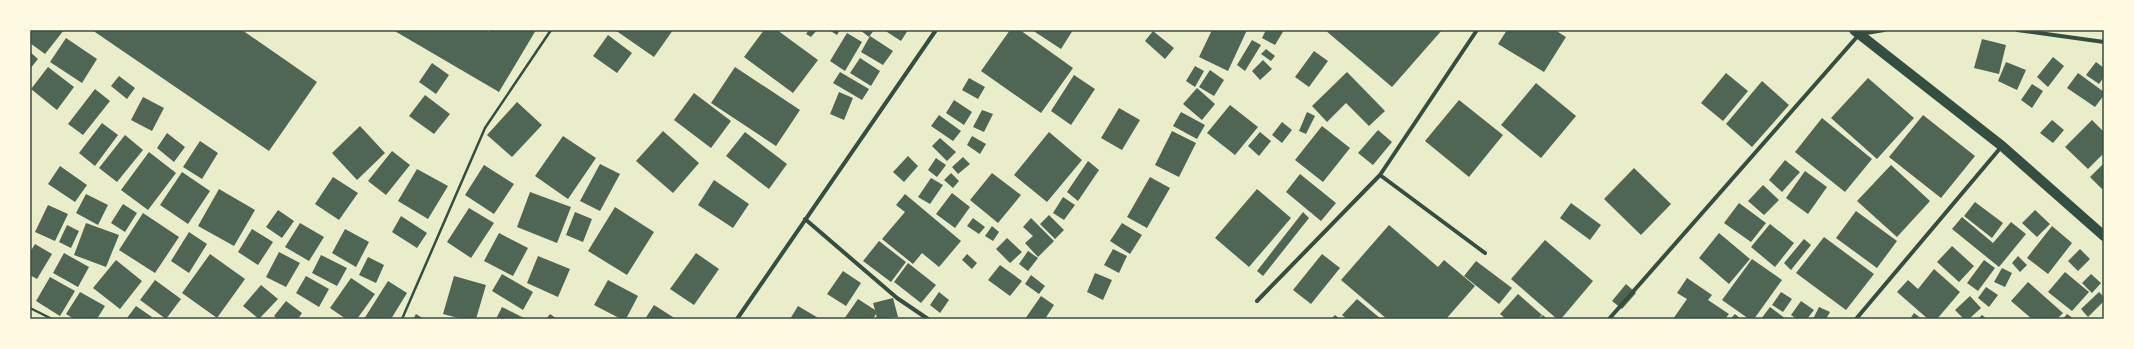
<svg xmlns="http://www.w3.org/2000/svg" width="2134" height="349" font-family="Karla,sans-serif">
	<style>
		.building { fill: #4f6655 }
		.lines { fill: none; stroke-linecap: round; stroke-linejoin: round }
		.path { stroke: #344e41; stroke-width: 2.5 }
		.minor { stroke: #344e41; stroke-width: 4 }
		.primary { stroke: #344e41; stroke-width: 10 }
		.neatline { fill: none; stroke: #344e41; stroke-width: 1.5 }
	</style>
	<rect width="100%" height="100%" fill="#e9edc9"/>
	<path class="building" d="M30 30H64L45 54 30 43Z
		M92 30H242L317 82 269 151Z
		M393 30H486L489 32 490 30H536L499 92Z
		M615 30H673L654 57Z
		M764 30H777L818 60 793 93 744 57Z
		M809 30H817L811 37 806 34Z
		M829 30H840L837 35Z
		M860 30H874L869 37Z
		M884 30H908L901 41Z
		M1010 30H1020L1073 68 1041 113 981 71Z
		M1032 30H1073L1061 49Z
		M1212 30H1247L1228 71 1199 57Z
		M1266 30H1284L1275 45 1262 38Z
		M1325 30H1442L1392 87Z
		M1507 30H1555L1566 37 1544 72 1498 44Z
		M1153 31 1174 48 1165 59 1145 41Z
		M847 33 862 42 845 71 830 61Z
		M608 35 632 53 617 73 593 56Z
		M870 36 893 51 883 65 861 52Z
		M66 38 97 59 82 83 50 62Z
		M1982 39 2006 45 1999 74 1974 68Z
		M1252 40 1261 45 1245 71 1237 65Z
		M1266 49 1275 56 1271 61 1261 54Z
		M1314 51 1328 61 1309 87 1295 77Z
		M30 52 38 59 30 69Z
		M2053 57 2064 66 2048 87 2037 77Z
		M860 58 880 71 871 86 850 73Z
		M1263 60 1272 69 1260 80 1252 71Z
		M2006 62 2026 70 2017 90 1998 81Z
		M2096 62 2104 68V77L2099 84 2086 75Z
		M432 63 449 75 436 94 419 82Z
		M1195 66 1204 71 1195 87 1186 81Z
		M48 67 74 87 57 110 31 89Z
		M735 67 800 110 776 146 711 103Z
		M1210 70 1224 80 1214 96 1199 87Z
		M840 72 869 89 862 100 833 83Z
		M1347 72 1385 111 1369 126 1346 103 1327 122 1312 106Z
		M1726 73 1748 91 1723 121 1701 103Z
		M2078 73 2104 92V95L2095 107 2067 88Z
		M1074 75 1095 89 1071 125 1051 111Z
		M119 76 135 88 127 99 111 86Z
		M969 78 985 87 978 99 962 90Z
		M1868 78 1914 118 1877 159 1831 118Z
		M1762 81 1789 105 1752 147 1726 124Z
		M1536 83 1576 116 1541 158 1501 125Z
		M2032 84 2043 91 2032 108 2021 100Z
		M1197 88 1215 104 1202 120 1183 104Z
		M95 89 110 101 83 135 68 124Z
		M839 92 853 98 844 120 830 114Z
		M694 93 731 121 711 148 674 120Z
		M425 95 450 114 434 134 409 116Z
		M143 97 164 108 152 131 131 120Z
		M954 100 972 112 964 125 946 113Z
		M1459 100 1503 135 1469 177 1425 141Z
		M517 102 542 125 512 157 487 135Z
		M1230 105 1258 127 1235 155 1207 133Z
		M1119 108 1140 120 1122 150 1101 138Z
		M982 110 993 114 984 132 973 127Z
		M1181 112 1205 125 1197 139 1173 126Z
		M1307 112 1315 116 1306 134 1299 131Z
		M939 115 961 131 953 141 931 126Z
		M1923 115 1975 156 1941 198 1889 157Z
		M1822 118 1872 159 1845 192 1795 152Z
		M2052 120 2064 130 2053 143 2040 133Z
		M2092 120 2104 132V153L2088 169 2065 147Z
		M1282 122 1292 130 1282 143 1272 135Z
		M102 123 118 135 95 166 79 153Z
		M360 126 385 153 357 180 332 153Z
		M1322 126 1350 148 1323 182 1295 160Z
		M1378 130 1392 142 1373 165 1358 153Z
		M663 131 699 163 673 193 636 161Z
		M1172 131 1196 143 1179 177 1155 165Z
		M745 132 787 164 769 189 726 156Z
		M1049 132 1082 160 1047 202 1014 175Z
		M1260 132 1271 141 1259 156 1248 146Z
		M167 133 185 147 174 162 157 148Z
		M125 135 143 150 117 182 99 168Z
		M563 136 596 158 568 199 535 176Z
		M972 136 986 144 980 154 967 145Z
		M940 138 956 152 947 161 932 146Z
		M200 141 218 153 202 179 183 167Z
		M392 151 410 165 386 195 368 181Z
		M149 152 176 173 148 210 121 190Z
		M908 156 918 166 904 182 893 172Z
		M963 157 970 164 958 174 952 167Z
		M936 158 946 165 937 177 928 170Z
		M1785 160 1800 172 1782 192 1769 180Z
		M1088 161 1099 170 1078 201 1067 192Z
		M2104 163V187L2102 189 2090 177Z
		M600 164 620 174 600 211 580 201Z
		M484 165 514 184 494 214 465 195Z
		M1891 165 1930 201 1897 237 1857 201Z
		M60 166 87 185 75 202 48 184Z
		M1634 168 1671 204 1641 235 1604 199Z
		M417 169 448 186 428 219 398 201Z
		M1805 171 1827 187 1808 214 1786 198Z
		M182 172 210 191 188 224 160 205Z
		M951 173 959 181 953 188 944 180Z
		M992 173 1021 195 998 223 970 200Z
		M1300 174 1336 203 1321 221 1286 192Z
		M333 177 358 193 339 220 315 204Z
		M1150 177 1170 188 1147 228 1127 217Z
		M931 178 943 185 930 204 918 197Z
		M714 180 749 204 733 228 698 205Z
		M1763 185 1779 200 1764 215 1748 201Z
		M219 189 255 210 234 246 198 226Z
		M1257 189 1291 218 1249 267 1215 238Z
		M530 192 571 207 557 243 517 227Z
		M952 193 970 207 955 228 936 214Z
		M86 194 108 205 98 225 76 213Z
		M905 194 961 241 939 267 922 253 913 264 882 239 905 212 896 205Z
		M1063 197 1075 205 1064 220 1053 213Z
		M1975 202 2003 223 1992 238 1964 216Z
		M1571 203 1601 225 1590 240 1560 218Z
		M1739 203 1766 223 1751 242 1724 223Z
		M123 204 137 213 125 232 111 223Z
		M48 205 68 214 55 241 35 232Z
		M615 207 654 232 627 275 588 251Z
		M469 208 494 223 471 258 447 242Z
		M278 210 294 221 282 238 266 227Z
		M2035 210 2050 224 2037 237 2022 223Z
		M1856 211 1897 241 1877 268 1836 238Z
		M575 212 592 219 583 242 566 235Z
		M1303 212 1309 218 1263 276 1257 271Z
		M143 213 179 237 155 273 119 250Z
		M1049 215 1064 230 1055 239 1040 224Z
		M401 216 427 233 417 248 392 232Z
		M1962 217 1993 243 2011 222 2026 234 1999 267 1952 229Z
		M973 218 985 227 979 234 967 226Z
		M1031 218 1054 241 1038 257 1025 243 1033 236 1023 227Z
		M86 223 119 235 106 267 74 255Z
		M300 223 324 237 309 261 285 247Z
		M1122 223 1142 235 1130 254 1110 241Z
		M1770 224 1794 243 1775 267 1751 247Z
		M67 225 79 231 71 248 59 242Z
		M1389 225 1438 267 1444 260 1475 286 1446 319H1387L1341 280Z
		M992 226 999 232 993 241 985 236Z
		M2052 226 2072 243 2048 274 2027 258Z
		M252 229 273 242 258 265 238 252Z
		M345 229 369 242 356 267 332 253Z
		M189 232 207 244 189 273 171 261Z
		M499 233 528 248 513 276 484 261Z
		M1719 233 1750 259 1729 284 1699 258Z
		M1824 237 1874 274 1846 310 1796 273Z
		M1007 238 1022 252 1010 263 996 249Z
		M1804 239 1811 245 1791 270 1784 263Z
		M1545 240 1593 281 1561 319H1557L1511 279Z
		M879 241 906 262 891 282 863 261Z
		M35 244 52 254 37 279 30 275V252Z
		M1952 246 1974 266 1959 282 1937 262Z
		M1113 249 1127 256 1119 273 1104 265Z
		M2080 249 2090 259 2078 271 2068 261Z
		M1028 251 1038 258 1028 271 1019 264Z
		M279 252 300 263 286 287 266 277Z
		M64 253 89 267 78 287 53 273Z
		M696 253 719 269 694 305 670 289Z
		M210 254 245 279 217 318 182 293Z
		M967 254 977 263 972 269 962 260Z
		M1322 254 1340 268 1311 304 1293 290Z
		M321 255 347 268 337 286 312 273Z
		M538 256 570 269 558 297 527 283Z
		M2018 256 2027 265 2020 272 2012 263Z
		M368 257 384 265 376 283 359 275Z
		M1752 259 1782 280 1754 319H1749L1722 300Z
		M116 260 142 281 120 309 93 288Z
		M1984 260 1995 268 1978 291 1967 283Z
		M1476 261 1512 288 1499 304 1464 276Z
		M908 263 936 285 921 303 894 282Z
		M1000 265 1022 281 1010 296 988 280Z
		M2002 268 2012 273 2005 287 1994 282Z
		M1934 269 1960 292 1937 319H1928L1897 292 1908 280 1918 289Z
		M843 271 861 283 846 306 827 294Z
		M2065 272 2089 292 2072 311 2048 292Z
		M1095 273 1112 280 1103 300 1087 292Z
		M502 274 533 292 523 310 492 291Z
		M2091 274 2101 283 2092 293 2082 283Z
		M1031 275 1045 286 1039 294 1025 284Z
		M306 276 329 289 319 307 296 293Z
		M454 276 486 285 476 319H462L443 314Z
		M50 277 75 291 60 316 36 301Z
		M351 278 375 294 357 319H346L330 308Z
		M1687 278 1712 295 1708 300 1729 314 1725 319H1673L1687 299 1677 293Z
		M155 280 181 299 166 319 140 300Z
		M608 280 638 296 626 319H621L594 305Z
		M388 281 407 293 391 319H364Z
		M2028 282 2063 313 2057 319H2032L2011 301Z
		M1626 284 1636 293 1622 309 1612 301Z
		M261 285 278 299 259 319 243 306Z
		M1986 287 1998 295 1989 307 1978 298Z
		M80 292 105 306 97 319H74L66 314Z
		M939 292 949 300 940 313 930 305Z
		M1781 292 1792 299 1783 312 1772 305Z
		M2099 292 2104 297V301L2088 317 2081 309Z
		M1518 294 1542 315 1538 319H1506L1500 314Z
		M1041 296 1054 305 1045 319H1025Z
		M1970 296 1981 308 1969 319H1964L1955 310Z
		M893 298 898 317 877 319 876 314 873 319H844L858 299 875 310 873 303Z
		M1357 299 1381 319H1347L1342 315Z
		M286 301 302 313 298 319H278L274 316Z
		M1801 301 1814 310 1807 319H1797L1791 315Z
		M654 305 676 319H645Z
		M136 306 152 317 150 319 127 318Z
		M798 306 820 319H790Z
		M502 307 526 319H496Z
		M1770 307 1786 319H1761Z
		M1819 307 1830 312 1826 319H1813Z
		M1914 313 1922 319H1910Z
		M416 314 424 319H413Z
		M550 314 557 319H546Z
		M1735 314 1741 319H1730Z
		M2067 314 2074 319H2063Z
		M1335 315 1340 319H1331Z
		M1543 315 1547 319H1539Z
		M1982 315 1987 319H1978Z"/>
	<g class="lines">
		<path class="path" d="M30 308 52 319
			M402 319 485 128 551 30"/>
		<path class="minor" d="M2017 30 2104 42
			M1860 34 1884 30
			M1380 175 1485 253
			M805 219 897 298 928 319
			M1257 301 1380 175 1477 30
			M737 319 936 30
			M1609 319 1863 30
			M1856 319 2002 146"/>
		<path class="primary" d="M1854 30 2002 146 2104 236"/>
	</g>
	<rect width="2134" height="349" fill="none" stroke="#fefae0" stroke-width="62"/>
	<rect x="31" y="31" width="2072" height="287" class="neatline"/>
</svg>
